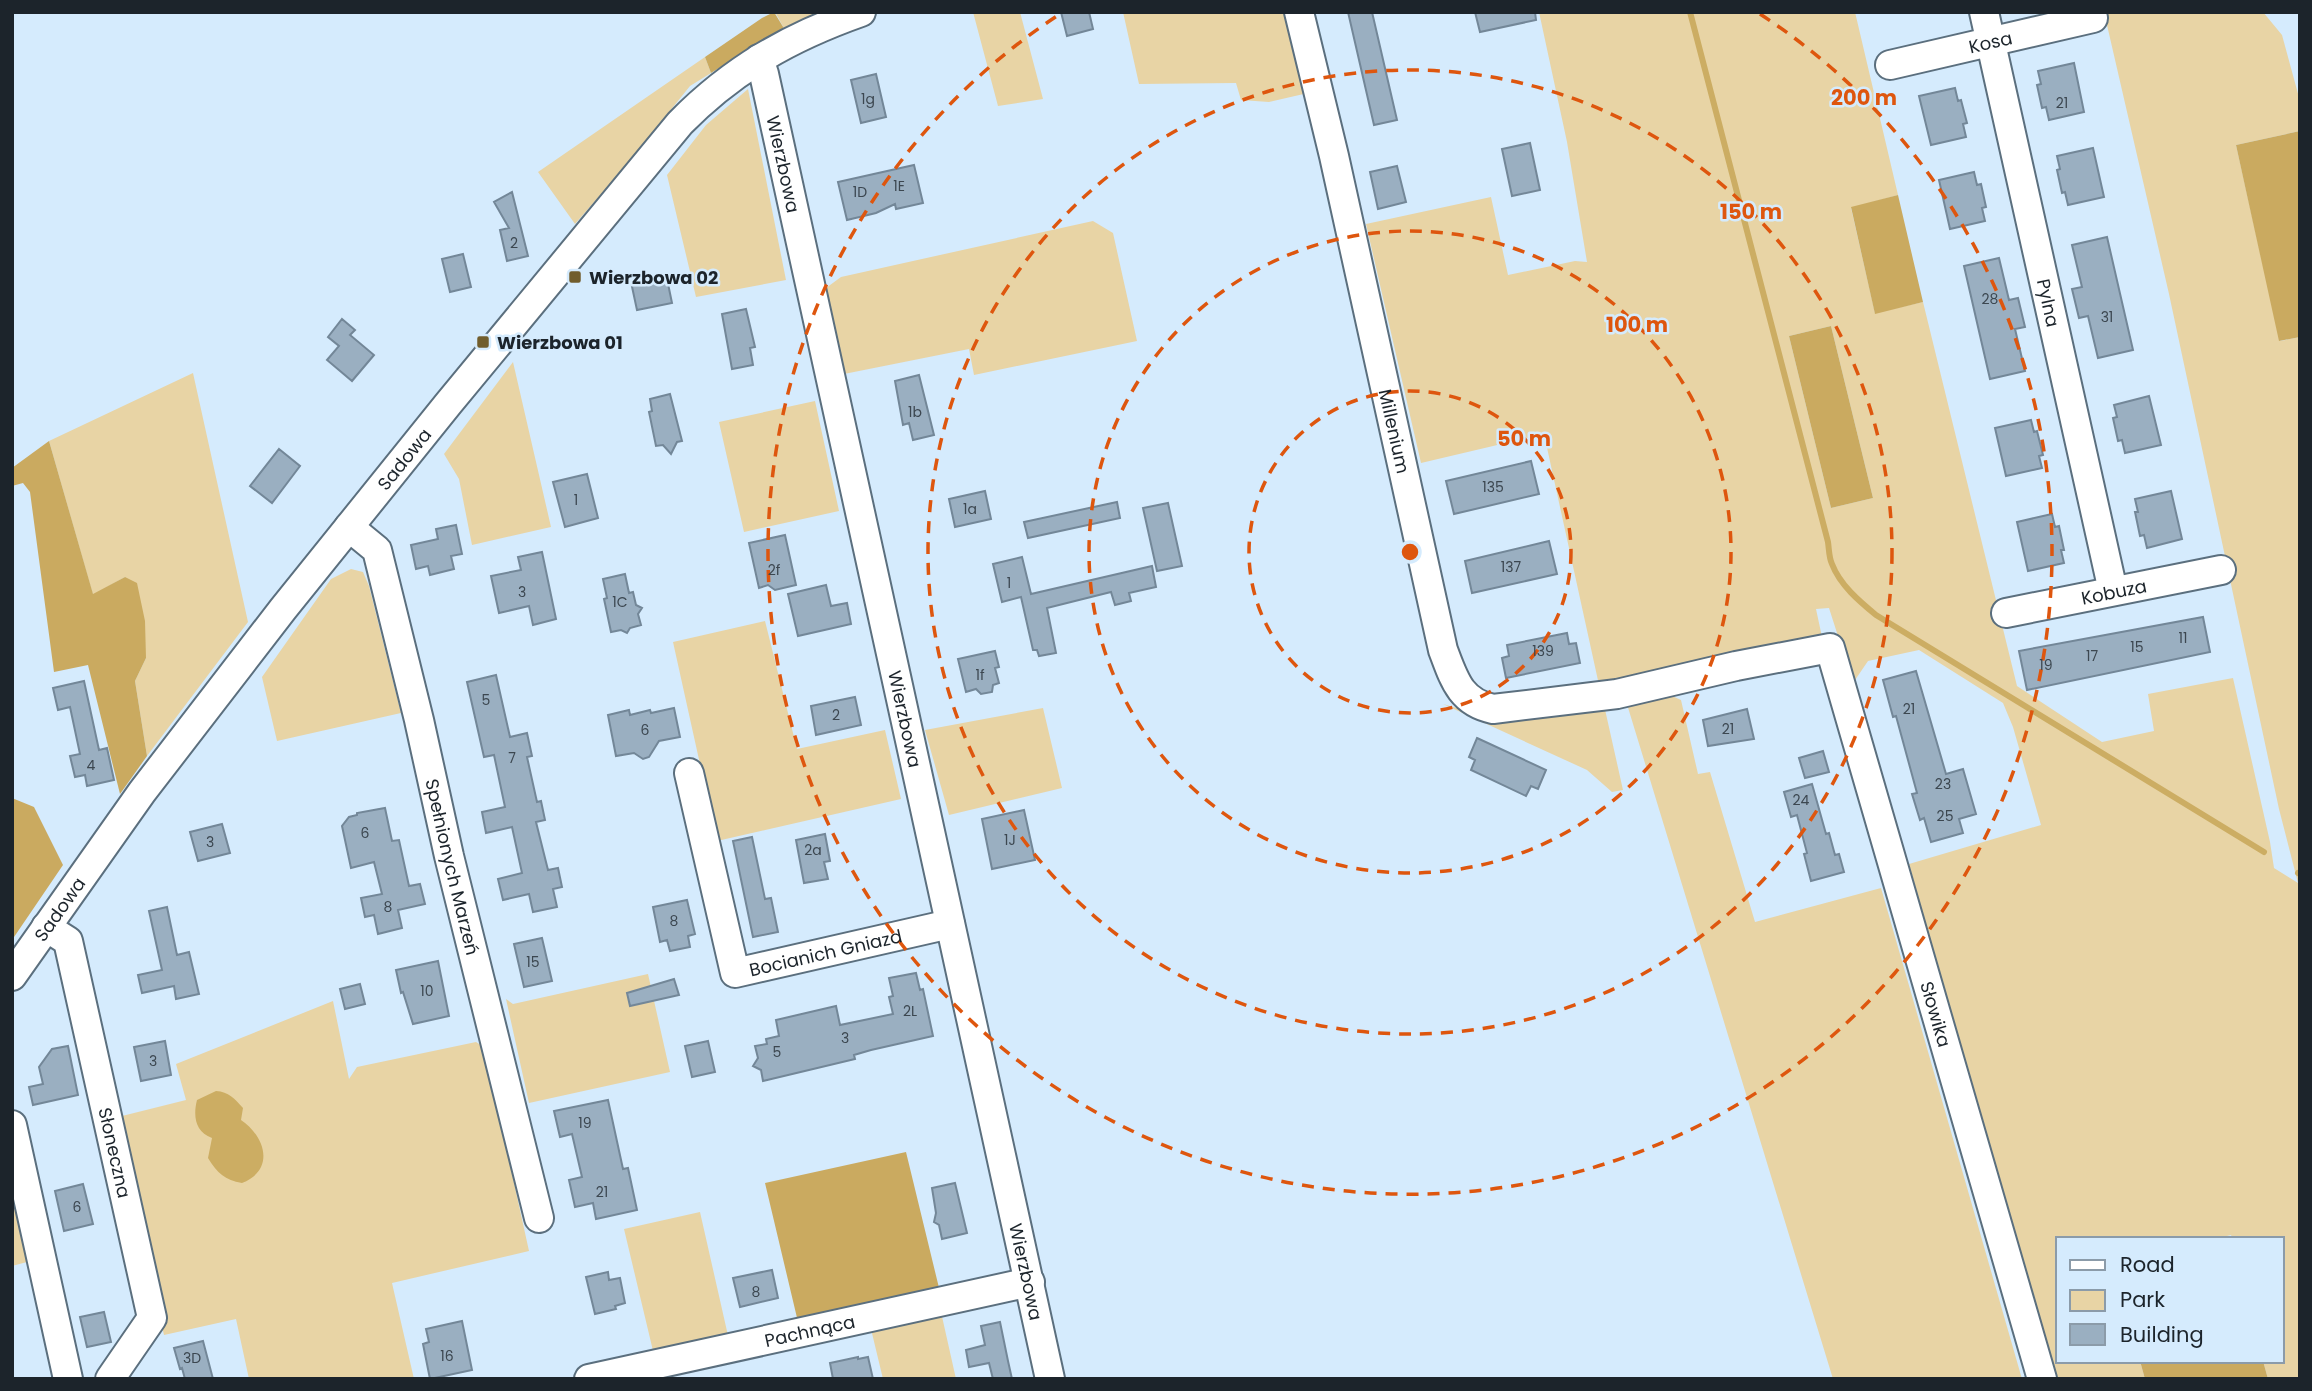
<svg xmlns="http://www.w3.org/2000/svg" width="2312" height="1391" font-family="Poppins,sans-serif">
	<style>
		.green { fill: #e8d4a5; fill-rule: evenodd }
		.forest { fill: #caaa60 }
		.water { fill: #ccad63 }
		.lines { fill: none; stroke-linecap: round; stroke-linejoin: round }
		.stream { stroke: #ccad63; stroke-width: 6 }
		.building { fill: #9aafc1; stroke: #738798; stroke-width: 2 }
		.minor-casing { stroke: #5b6f7e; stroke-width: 32 }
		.minor { stroke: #fff; stroke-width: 28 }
		.ring { fill: none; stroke: #de560e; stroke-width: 3.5; stroke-dasharray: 12 9 }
		.poi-dot { fill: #715d2c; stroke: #d5ebfd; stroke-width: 2.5 }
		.labels { text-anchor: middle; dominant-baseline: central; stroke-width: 5; stroke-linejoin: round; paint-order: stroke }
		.number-label { font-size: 14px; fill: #3c4750 }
		.street-label { font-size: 18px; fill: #1c242b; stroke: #d5ebfd }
		.poi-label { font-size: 18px; font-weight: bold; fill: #1c242b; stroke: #d5ebfd; text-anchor: start }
		.centre { fill: #de560e; stroke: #d5ebfd; stroke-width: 3.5 }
		.ring-label { font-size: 21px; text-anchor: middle; font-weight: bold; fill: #de560e; stroke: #d5ebfd; stroke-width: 5; stroke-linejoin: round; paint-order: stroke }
	</style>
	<rect width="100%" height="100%" fill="#d5ebfd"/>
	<path class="green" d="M775 12H827L785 30Z
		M973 12H1020L1043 99 998 106Z
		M1123 12H1287L1308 93 1269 102 1241 100 1236 83 1139 84Z
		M1539 12H1855L1898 195 1851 208 1875 313 1923 302 2017 686 2102 742 2154 731 2148 694 2233 678 2270 842 2274 868 2298 883 2279 809 2169 294 2104 12H2263L2282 35 2300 101V131L2236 145 2280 341 2300 337V1379H2268L2263 1361H2282V1239H2233L2231 1235 2215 1239H2058V1361H2140L2145 1379H2052L1909 864 2041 825 2013 727 2003 703 1919 650 1868 661 1853 683 1829 608 1816 609 1822 637 1599 685 1544 434 1421 463 1366 224 1491 197 1508 275 1575 261 1587 262 1567 142ZM1831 326 1873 498 1831 508 1789 336Z
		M705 57 711 73 690 86 623 169 575 224 538 172Z
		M748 89 786 280 696 297 667 175 706 125Z
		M1093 221 1113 233 1137 341 974 375 969 349 844 374 826 288 841 277Z
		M513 362 551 527 472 545 459 479 444 454Z
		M193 373 248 622 147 756 135 681 146 658 125 577 93 595 49 441Z
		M815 401 839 511 744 532 719 422Z
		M351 569 363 572 369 586 401 713 277 741 262 677 331 579Z
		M765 621 797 749 885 730 901 799 717 841 673 642Z
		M1663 692 1681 700 1698 774 1710 772 1755 922 1881 888 2022 1379H1833L1626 701Z
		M1443 704 1498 720 1604 705 1623 790 1612 792 1587 770Z
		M1043 708 1062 788 949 815 925 730Z
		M648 974 670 1072 529 1103 506 999 513 1004Z
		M333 1001 349 1079 357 1067 476 1042 484 1047 529 1251 392 1283 414 1379H249L236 1319 164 1335 114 1118 186 1100 176 1064Z
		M12 1193 27 1262 12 1266Z
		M700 1212 729 1340 654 1355 624 1229Z
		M941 1312 956 1379H883L871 1329Z"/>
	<path class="forest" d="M774 12 785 30 754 46 711 73 705 57 762 18Z
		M2300 131V337L2279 341 2236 145Z
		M1898 195 1923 302 1875 314 1851 207Z
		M1831 326 1873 498 1831 508 1789 336Z
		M49 441 93 594 125 577 137 583 145 621 146 658 135 681 147 756 120 794 88 665 54 672 30 492 23 483 12 486V468Z
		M12 798 34 807 63 865 12 940Z
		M906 1152 940 1292 798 1322 765 1183Z
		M2140 1361H2263L2268 1379H2145Z"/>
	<path class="water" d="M216 1091C229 1092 234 1098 243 1108L241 1120C266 1137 275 1170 242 1183 225 1180 217 1173 208 1158L212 1138C195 1132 193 1116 197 1100Z"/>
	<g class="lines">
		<path class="stream" d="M1690 12 1828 542C1829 549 1829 558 1832 564 1840 585 1859 601 1876 615L2264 852
			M2298 873 2300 874"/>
	</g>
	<path class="building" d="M1061 12H1089L1093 29 1067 36Z
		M1348 12H1372L1397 120 1374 125Z
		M1475 12H1535L1536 20 1480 32Z
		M2074 63 2084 112 2049 120 2046 107 2042 108 2037 85 2041 84 2038 71Z
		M876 74 886 117 861 123 851 80Z
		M1955 88 1958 101 1961 100 1967 123 1963 124 1966 137 1931 145 1919 96Z
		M1530 143 1540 190 1512 196 1502 149Z
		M2093 148 2104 197 2068 205 2065 192 2062 193 2057 170 2060 169 2057 156Z
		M914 165 923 203 896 209 895 204 876 213 847 220 838 182Z
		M1397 166 1406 202 1378 209 1370 172Z
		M1974 172 1977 185 1981 184 1986 207 1982 208 1985 221 1950 229 1939 180Z
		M512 192 528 256 507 261 500 230 509 228 494 202Z
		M2107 237 2133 350 2098 358 2088 316 2079 318 2072 289 2082 287 2072 245Z
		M463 254 471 287 450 292 442 259Z
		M1999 258 2009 300 2018 298 2025 327 2015 329 2025 371 1990 379 1964 266Z
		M666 274 672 303 637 310 631 282Z
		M746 309 755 347 750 348 753 365 732 369 722 314Z
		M342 319 355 330 350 335 374 355 352 381 327 360 339 346 328 337Z
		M919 375 934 435 913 440 909 423 903 425 895 381Z
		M670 394 682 441 677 442 671 454 663 445 656 446 649 412 652 411 650 399Z
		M2149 396 2161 445 2125 453 2122 440 2118 441 2113 418 2117 417 2114 405Z
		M2031 420 2034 432 2037 431 2043 455 2039 456 2042 468 2006 476 1995 428Z
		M279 449 300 466 272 503 250 486Z
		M1531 461 1539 494 1454 514 1446 481Z
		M587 474 598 518 565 527 553 482Z
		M985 491 991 519 955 527 949 499Z
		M2171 491 2182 539 2147 548 2144 535 2140 536 2135 512H2138L2135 499Z
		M1117 502 1120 518 1028 538 1024 522Z
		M1168 503 1182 566 1157 571 1143 508Z
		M2052 514 2055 527 2059 526 2064 550H2061L2064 563 2028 571 2017 522Z
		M456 525 462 554 451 556 454 569 430 575 428 566 416 569 411 545 438 539 436 529Z
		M785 535 796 585 775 590 768 585 759 588 749 543Z
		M1549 541 1557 574 1472 593 1465 561Z
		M542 552 556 619 533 625 529 606 499 613 491 576 521 570 518 557Z
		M1022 557 1031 594 1152 566 1156 587 1129 593 1131 601 1115 605 1111 592 1047 608 1056 653 1039 656 1037 650H1033L1021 597 1002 602 993 564Z
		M625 574 629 593 633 592 636 605 642 608 638 614 641 625 630 628 627 633 621 630 611 632 604 599 607 598 603 579Z
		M826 585 831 606 847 603 851 624 798 636 788 594Z
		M2203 617 2210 652 2027 690 2019 651Z
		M1567 633 1569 644 1576 643 1580 663 1506 678 1502 658 1509 656 1507 645Z
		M995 651 999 667 995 668 999 683 993 685 992 692 981 694 976 689 966 692 958 659Z
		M1916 671 1946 774 1963 769 1976 814 1959 819 1963 833 1931 842 1924 818 1920 820 1912 794 1917 793 1896 716 1893 717 1883 680Z
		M496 675 510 737 527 733 532 756 527 757 537 802 541 801 545 820 536 822 548 870 558 868 562 887 553 889 557 907 533 912 529 894 503 900 498 879 522 873 512 827 486 833 482 812 505 807 494 755 484 757 467 682Z
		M84 681 99 750 107 748 114 780 87 786 85 775 75 777 70 756 80 754 70 707 58 710 53 688Z
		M855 697 861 725 816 735 811 706Z
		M674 708 680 737 659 741 649 757 643 759 634 753 616 756 608 715 629 710 630 715 650 710 651 713Z
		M1747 709 1754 739 1708 746 1703 720Z
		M1477 738 1546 770 1538 789 1531 786 1526 796 1471 770 1475 760 1469 757Z
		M1823 751 1829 772 1805 778 1799 758Z
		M1812 784 1826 834 1829 833 1835 855 1839 854 1844 872 1811 881 1804 854 1807 853 1797 815 1791 817 1784 792Z
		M385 808 392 841 399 840 409 886 420 884 425 904 398 910 402 928 378 934 374 915 365 917 361 898 382 894 374 862 351 868 342 826 349 817 357 815V813Z
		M1024 810 1035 860 992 869 982 819Z
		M222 824 230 853 198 861 190 832Z
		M825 834 830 861 824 862 828 879 804 883 796 840Z
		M752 837 765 899 771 898 778 932 753 937 733 841Z
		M687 900 695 934 688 936 690 947 670 951 667 940 660 942 653 907Z
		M167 907 177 955 189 952 199 994 176 999 174 986 142 993 138 975 162 970 149 911Z
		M542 938 552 981 524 987 514 944Z
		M438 961 449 1016 413 1024 403 992 401 993 396 970Z
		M916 973 920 990 923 989 933 1036 871 1050 854 1055 855 1059 763 1081 761 1070 753 1066 758 1058 755 1046 767 1044 766 1039 779 1036 776 1020 836 1006 840 1025 893 1014 889 997 893 996 889 978Z
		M674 979 679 995 630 1006 627 993Z
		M360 984 365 1004 345 1009 340 989Z
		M165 1041 171 1075 141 1081 134 1047Z
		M708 1041 715 1072 692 1077 685 1046Z
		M68 1046 78 1095 33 1105 29 1087 43 1084 39 1067 52 1049Z
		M608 1100 623 1169 628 1168 637 1210 596 1219 593 1203 575 1207 569 1180 582 1177 572 1134 560 1137 554 1111Z
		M955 1183 967 1233 942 1239 939 1225 934 1222 936 1213 932 1188Z
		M83 1184 93 1224 64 1231 55 1191Z
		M772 1270 778 1298 740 1307 733 1278Z
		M608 1272 609 1280 620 1278 625 1303 615 1306 616 1309 595 1314 586 1277Z
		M104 1312 111 1342 87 1347 80 1317Z
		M462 1321 472 1370 430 1379 423 1344 429 1342 426 1329Z
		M1000 1322 1008 1361 1012 1379H993L989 1363 969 1367 966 1350 985 1345 981 1326Z
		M203 1341 213 1379H185L182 1368 180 1369 174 1348Z
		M858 1357V1359L868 1357 873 1379H833L830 1363Z"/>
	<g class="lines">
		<defs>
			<g id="minor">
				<path id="s1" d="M1299 12 1334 156 1443 650C1454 679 1460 702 1493 709L1617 694 1736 666 1830 648 2042 1379"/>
				<path id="s2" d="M1984 12 2113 591"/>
				<path id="s3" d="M759 59 764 74 1050 1379"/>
				<path id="s4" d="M1890 65 2093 18"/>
				<path id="s5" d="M349 527 377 550 419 720 449 856 539 1218"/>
				<path id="s6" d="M2006 613 2221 570"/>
				<path id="s7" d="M689 773 735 973 950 924"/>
				<path id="s8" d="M46 927 68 941 152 1318 110 1379"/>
				<path id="s9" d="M12 976 142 792 283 609 448 404 680 123C733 69 790 37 861 12"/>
				<path d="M12 1125 68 1379"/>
				<path id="s10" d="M589 1379 1030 1282"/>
			</g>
		</defs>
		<use href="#minor" class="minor-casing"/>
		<use href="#minor" class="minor"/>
	</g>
	<g class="ring">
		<circle cx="1410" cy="552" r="161"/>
		<circle cx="1410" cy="552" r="321"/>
		<circle cx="1410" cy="552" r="482"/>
		<path d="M1760 14A642 642 0 1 1 1060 14"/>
	</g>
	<g class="poi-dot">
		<rect x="568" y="270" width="14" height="14" rx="3.5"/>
		<rect x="476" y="335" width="14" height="14" rx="3.5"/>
	</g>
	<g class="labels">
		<g class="number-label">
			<text x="868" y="99">1g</text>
			<text x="2062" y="103">21</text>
			<text x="899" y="186">1E</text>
			<text x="860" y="192">1D</text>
			<text x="514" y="243">2</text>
			<text x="1990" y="299">28</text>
			<text x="2107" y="317">31</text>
			<text x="915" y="412">1b</text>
			<text x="1493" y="487">135</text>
			<text x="576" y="500">1</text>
			<text x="970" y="509">1a</text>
			<text x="1511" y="567">137</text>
			<text x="774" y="570">2f</text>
			<text x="1009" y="583">1</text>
			<text x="522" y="592">3</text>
			<text x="620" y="602">1C</text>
			<text x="2183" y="638">11</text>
			<text x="2137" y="647">15</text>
			<text x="1543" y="651">139</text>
			<text x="2092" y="656">17</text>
			<text x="2046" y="665">19</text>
			<text x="980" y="675">1f</text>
			<text x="486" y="700">5</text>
			<text x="1909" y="709">21</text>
			<text x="836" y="715">2</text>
			<text x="1728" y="729">21</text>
			<text x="645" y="730">6</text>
			<text x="512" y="758">7</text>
			<text x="91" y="765">4</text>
			<text x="1943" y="784">23</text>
			<text x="1801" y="800">24</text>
			<text x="1945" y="816">25</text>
			<text x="365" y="833">6</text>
			<text x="1010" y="840">1J</text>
			<text x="210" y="842">3</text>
			<text x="813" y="850">2a</text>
			<text x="388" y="907">8</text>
			<text x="674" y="921">8</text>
			<text x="533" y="962">15</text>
			<text x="427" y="991">10</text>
			<text x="910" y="1011">2L</text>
			<text x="845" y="1038">3</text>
			<text x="777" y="1052">5</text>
			<text x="153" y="1061">3</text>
			<text x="585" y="1123">19</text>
			<text x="602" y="1192">21</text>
			<text x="77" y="1207">6</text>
			<text x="756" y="1292">8</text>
			<text x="447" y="1356">16</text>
			<text x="192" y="1358">3D</text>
		</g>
		<g class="street-label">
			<text stroke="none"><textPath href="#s4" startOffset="103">Kosa</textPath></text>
			<text stroke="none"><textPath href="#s3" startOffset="108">Wierzbowa</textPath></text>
			<text stroke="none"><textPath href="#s2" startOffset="298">Pylna</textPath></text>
			<text stroke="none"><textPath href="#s1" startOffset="430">Millenium</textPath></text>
			<text stroke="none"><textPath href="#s9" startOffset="649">Sadowa</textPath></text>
			<text stroke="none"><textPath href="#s6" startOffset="110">Kobuza</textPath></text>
			<text stroke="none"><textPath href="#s3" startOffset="676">Wierzbowa</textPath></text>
			<text stroke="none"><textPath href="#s5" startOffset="362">Spełnionych Marzeń</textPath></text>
			<text stroke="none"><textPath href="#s9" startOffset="82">Sadowa</textPath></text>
			<text stroke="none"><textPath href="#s7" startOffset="298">Bocianich Gniazd</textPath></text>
			<text stroke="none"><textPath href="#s1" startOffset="1460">Słowika</textPath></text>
			<text stroke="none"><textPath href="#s8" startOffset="243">Słoneczna</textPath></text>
			<text stroke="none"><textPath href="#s3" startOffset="1242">Wierzbowa</textPath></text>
			<text stroke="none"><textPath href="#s10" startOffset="226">Pachnąca</textPath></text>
		</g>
		<g class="poi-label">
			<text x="589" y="277">Wierzbowa 02</text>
			<text x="497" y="342">Wierzbowa 01</text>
		</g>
	</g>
	<circle cx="1410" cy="552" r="10" class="centre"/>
	<g class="ring-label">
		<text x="1864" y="105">200 m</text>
		<text x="1751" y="219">150 m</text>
		<text x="1637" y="332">100 m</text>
		<text x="1524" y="446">50 m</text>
	</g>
	<rect width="2312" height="1391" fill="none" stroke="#1c242b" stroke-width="28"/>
	<rect x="2056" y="1237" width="228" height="126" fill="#d5ebfd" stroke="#8b9ba9" stroke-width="2"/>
	<rect x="2070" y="1260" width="35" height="10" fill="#ffffff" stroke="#8b9ba9" stroke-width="2"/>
	<text x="2120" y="1272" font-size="21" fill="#1c242b">Road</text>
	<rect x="2070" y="1290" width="35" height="21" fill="#e8d4a5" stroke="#8b9ba9" stroke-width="2"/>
	<text x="2120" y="1307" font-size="21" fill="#1c242b">Park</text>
	<rect x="2070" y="1324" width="35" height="21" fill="#9aafc1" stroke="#8b9ba9" stroke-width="2"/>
	<text x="2120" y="1342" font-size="21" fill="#1c242b">Building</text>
</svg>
